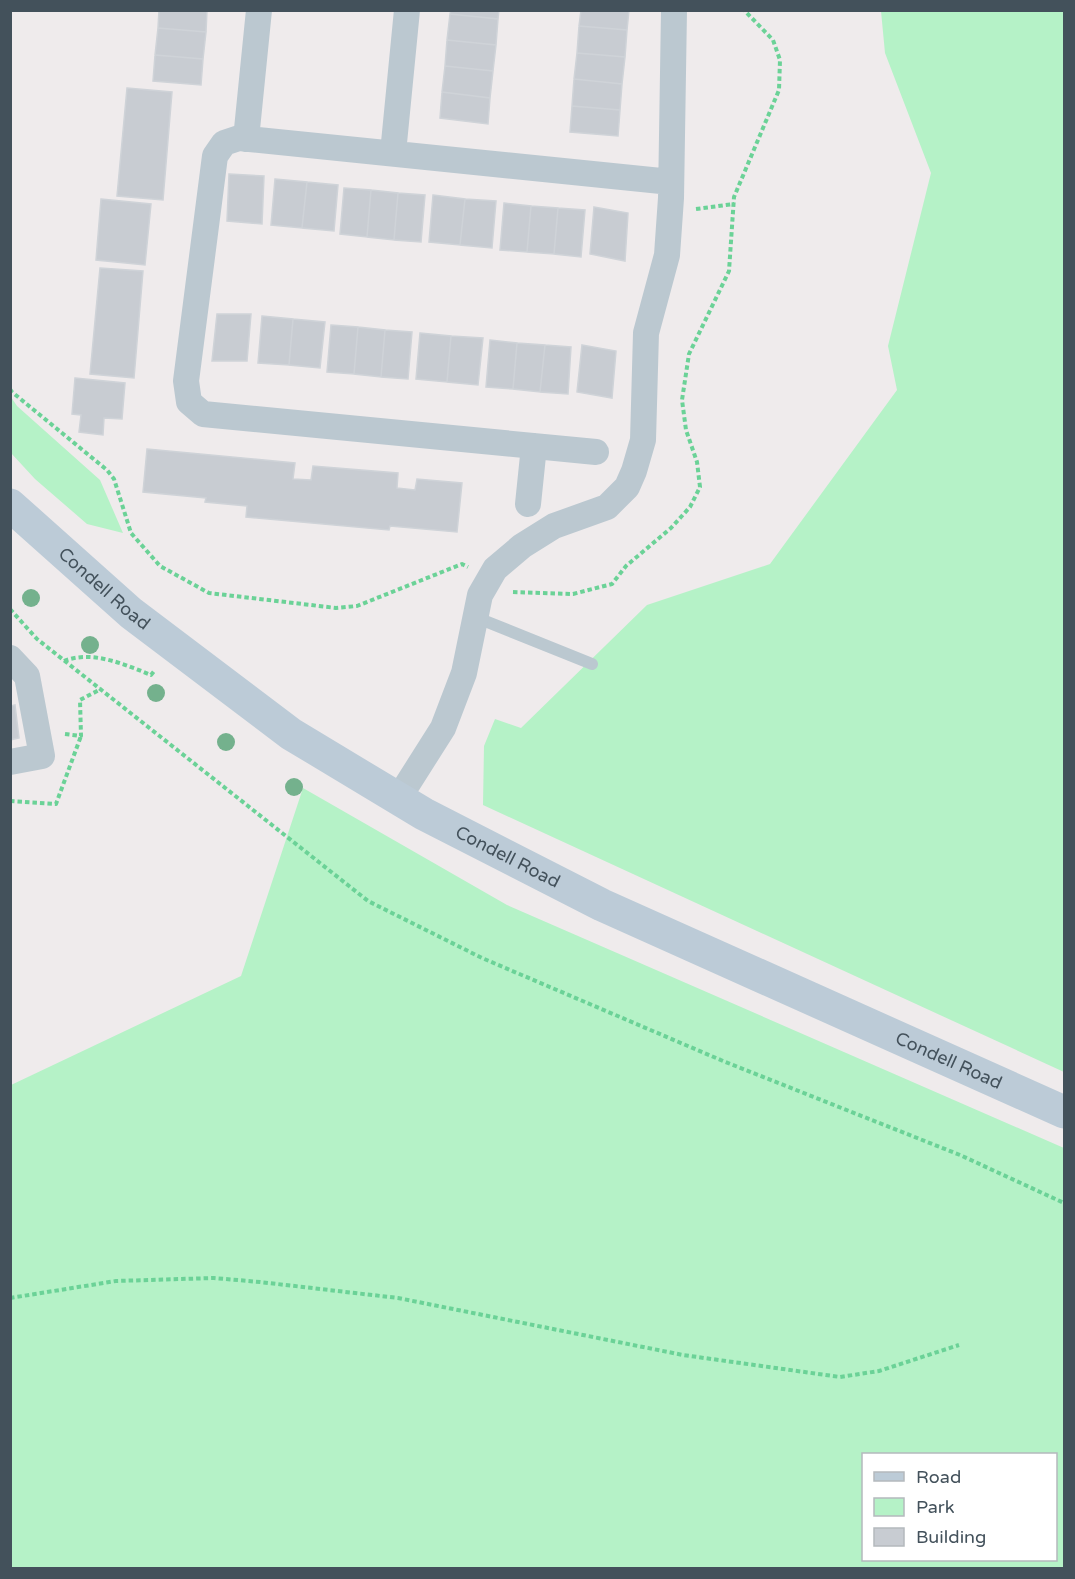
<svg xmlns="http://www.w3.org/2000/svg" width="1075" height="1579" font-family="'Varela Round',sans-serif">
	<style>
		.green { fill: #b5f2c7; fill-rule: evenodd }
		.building { fill: #c8ccd2; stroke: #cfd3d8; stroke-width: 1.5 }
		.lines { fill: none; stroke-linecap: round; stroke-linejoin: round }
		.path { stroke: #6bd297; stroke-width: 4; stroke-dasharray: 4.5 3; stroke-linecap: butt }
		.service { stroke: #bbc8d0; stroke-width: 12 }
		.minor { stroke: #bbc8d0; stroke-width: 26 }
		.secondary { stroke: #bccbd7; stroke-width: 33 }
		.tree { fill: #74b18d }
		.labels { text-anchor: middle; dominant-baseline: central; stroke-width: 5; stroke-linejoin: round; paint-order: stroke }
		.street-label { font-size: 18px; fill: #43515b; stroke: #fff }
	</style>
	<rect width="100%" height="100%" fill="#efebec"/>
	<path class="green" d="M881 11H1064V1072L483 805 484 746 495 719 521 728 647 605 770 564 897 390 888 346 931 173 885 53Z
		M11 397 17 406 100 480 123 533 87 524 35 479 11 453Z
		M303 788 507 905 1064 1148V1568H11V1085L241 976ZM864 1454H1056V1560H864Z"/>
	<path class="building" d="M159 10H207L206 32 158 28Z
		M451 10H499L498 19 450 14Z
		M581 10H629L627 30 579 26Z
		M450 14 498 19 496 45 447 40Z
		M579 26 627 30 625 57 577 53Z
		M158 28 206 32 203 59 155 55Z
		M447 40 496 45 493 71 445 66Z
		M577 53 625 57 622 84 574 79Z
		M155 55 203 59 201 85 153 81Z
		M445 66 493 71 490 98 442 92Z
		M574 79 622 84 620 110 572 106Z
		M127 88 172 92 163 200 117 196Z
		M442 92 490 98 488 124 440 118Z
		M572 106 620 110 618 136 570 132Z
		M229 174 264 176 262 224 227 221Z
		M275 179 307 182 302 228 271 225Z
		M307 182 338 185 334 231 302 228Z
		M344 188 371 190 367 237 340 234Z
		M371 190 398 193 394 240 367 237Z
		M398 193 425 195 421 242 394 240Z
		M433 195 465 199 460 245 429 242Z
		M101 199 151 204 145 265 96 260Z
		M465 199 496 201 492 248 460 245Z
		M504 203 531 206 527 252 500 250Z
		M531 206 558 208 554 254 527 252Z
		M594 207 628 213 625 261 590 254Z
		M558 208 585 210 581 257 554 254Z
		M100 268 143 271 134 378 90 374Z
		M217 314H251L247 361H212Z
		M262 316 293 319 289 365 258 363Z
		M293 319 325 322 320 368 289 365Z
		M331 325 358 327 354 374 327 372Z
		M358 327 385 330 381 377 354 374Z
		M385 330 412 332 408 379 381 377Z
		M420 333 451 336 447 382 416 379Z
		M451 336 483 338 478 385 447 382Z
		M490 340 517 343 513 389 486 387Z
		M517 343 545 345 540 392 513 389Z
		M545 345 571 347 568 394 540 392Z
		M582 345 616 351 612 398 577 392Z
		M75 378 125 383 122 419 104 418 103 435 79 432 81 415 72 414Z
		M147 449 295 463 293 479 311 480 313 466 398 473 397 488 415 490 417 479 462 483 457 532 390 526 389 530 246 517 247 506 205 502 206 498 143 492Z
		M15 705 19 738 10 740V706Z"/>
	<g class="lines">
		<path class="path" d="M696 209 734 204
			M10 389 12 392 107 470 114 479 131 533 160 566 209 593 336 608 357 606 462 564 468 567
			M513 592 573 594 612 584 626 566 671 528 690 507 700 487 697 462 686 430 682 400 689 354 729 271 734 197 779 90 780 60 773 40 744 10
			M10 609 37 639 368 901 482 958 723 1061 960 1155 1064 1203
			M64 661C92 650 124 664 151 675L155 670
			M65 734 81 736 80 700 101 689
			M10 801 56 804 81 736
			M10 1298 116 1281 214 1278 260 1282 398 1298 683 1355 840 1377 879 1371 959 1345"/>
		<path class="service" d="M475 617 592 664"/>
		<path class="minor" d="M246 139 259 10
			M393 153 407 10
			M596 452 203 414 189 402 186 381 215 156 224 143 239 138 671 182
			M528 504 534 446
			M10 658 27 676 42 756 10 762
			M398 799 443 728 464 673 480 595 495 569 522 546 554 526 607 507 627 487 634 471 643 440 646 333 667 255 671 198 674 10"/>
		<path class="secondary" id="s1" d="M10 505 131 613 291 734 424 814 602 905 1064 1112"/>
	</g>
	<g class="tree">
		<circle cx="31" cy="598" r="9"/>
		<circle cx="90" cy="645" r="9"/>
		<circle cx="156" cy="693" r="9"/>
		<circle cx="226" cy="742" r="9"/>
		<circle cx="294" cy="787" r="9"/>
	</g>
	<g class="labels">
		<g class="street-label">
			<text stroke="none"><textPath href="#s1" startOffset="126">Condell Road</textPath></text>
			<text stroke="none"><textPath href="#s1" startOffset="612">Condell Road</textPath></text>
			<text stroke="none"><textPath href="#s1" startOffset="1098">Condell Road</textPath></text>
		</g>
	</g>
	<rect width="1075" height="1579" fill="none" stroke="#43515b" stroke-width="24"/>
	<rect x="862" y="1453" width="195" height="108" fill="#ffffff" stroke="#b4b9bd" stroke-width="1.5"/>
	<rect x="874" y="1472" width="30" height="9" fill="#bccbd7" stroke="#b4b9bd" stroke-width="1.5"/>
	<text x="916" y="1483" font-size="18" fill="#43515b">Road</text>
	<rect x="874" y="1498" width="30" height="18" fill="#b5f2c7" stroke="#b4b9bd" stroke-width="1.5"/>
	<text x="916" y="1513" font-size="18" fill="#43515b">Park</text>
	<rect x="874" y="1528" width="30" height="18" fill="#c8ccd2" stroke="#b4b9bd" stroke-width="1.5"/>
	<text x="916" y="1543" font-size="18" fill="#43515b">Building</text>
</svg>
